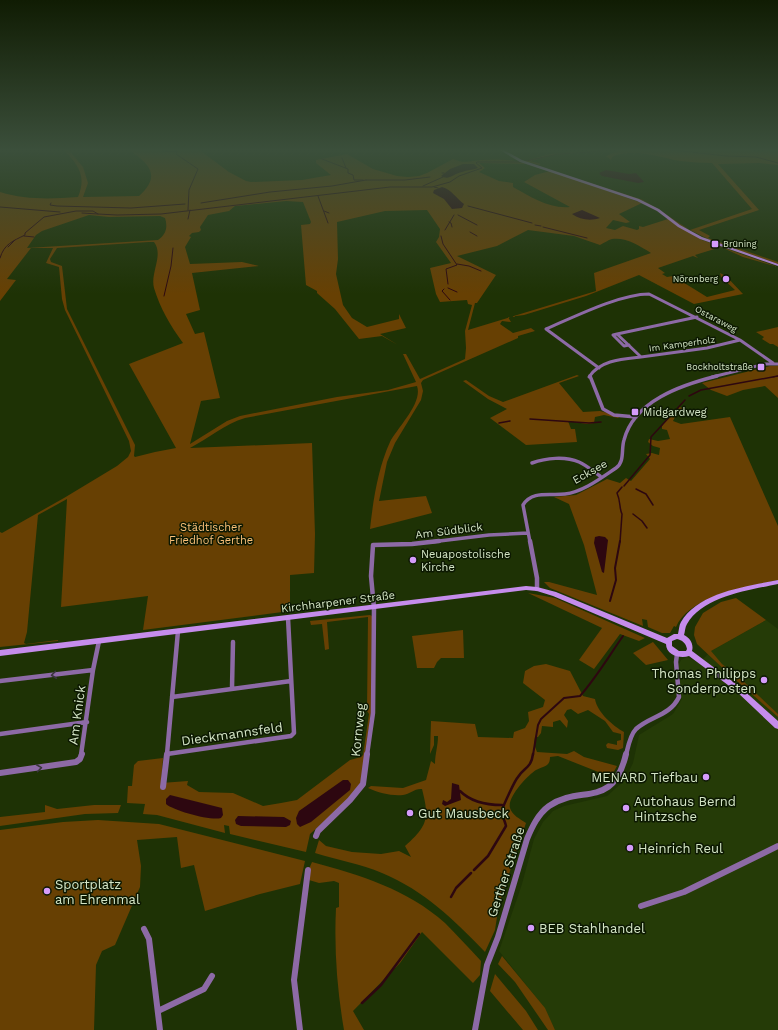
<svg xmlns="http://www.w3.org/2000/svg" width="778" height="1030" font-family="'Work Sans',sans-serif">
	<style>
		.built { fill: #253b07 }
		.green { fill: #674003; fill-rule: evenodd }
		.water { fill: #2d0710 }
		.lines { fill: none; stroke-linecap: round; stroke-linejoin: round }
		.stream-far3 { stroke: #2d0710; stroke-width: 1 }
		.stream-far2 { stroke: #2d0710; stroke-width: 1.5 }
		.stream-far1 { stroke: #2d0710; stroke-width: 2 }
		.stream { stroke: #2d0710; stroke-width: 2.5 }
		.street-far3 { stroke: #8d6aa6; stroke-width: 3 }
		.street-far2 { stroke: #8d6aa6; stroke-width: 3.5 }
		.street-far1 { stroke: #8d6aa6; stroke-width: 4.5 }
		.street { stroke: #8d6aa6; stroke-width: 6 }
		.secondary { fill: #c58cec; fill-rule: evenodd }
		.oneway { stroke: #39353b }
		.poi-dot { fill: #d59cfb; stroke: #0c1802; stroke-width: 1.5 }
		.labels { text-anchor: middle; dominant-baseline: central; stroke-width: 3; stroke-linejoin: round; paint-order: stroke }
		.far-poi-label { font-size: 9px; fill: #d4e5c5; stroke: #0c1802; text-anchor: end }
		.far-street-label { font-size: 9px; fill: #d4e5c5; stroke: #0c1802 }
		.poi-label { font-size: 11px; fill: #d4e5c5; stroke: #0c1802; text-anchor: start }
		.street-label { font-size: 11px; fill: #d4e5c5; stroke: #0c1802 }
		.park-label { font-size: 11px; fill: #fbc078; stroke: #0c1802 }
		.near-poi-label { font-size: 13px; fill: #d4e5c5; stroke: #0c1802; text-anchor: start }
		.near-street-label { font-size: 13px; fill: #d4e5c5; stroke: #0c1802 }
	</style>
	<rect width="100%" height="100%" fill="#1e3205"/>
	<path class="built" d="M766 620 778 629V1030H555L543 1006 499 951 522 884 534 839 543 822 553 811 564 806 607 796 624 781 633 763 639 735 673 714 682 699 679 679V664L681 660 687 657 699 663 711 651Z"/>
	<path class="green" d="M63 149H68L83 167 88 183 83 197 139 196C162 175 149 164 128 149H198L229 172 246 181 251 182 302 180 331 175 316 163V160L347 154 373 169 397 176 408 177 419 176 427 173 453 159C465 164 469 161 481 160 496 159 512 159 526 164L479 163 485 168 479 172 499 181 513 183V187C531 197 549 209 570 207L524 182 535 175 550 171 642 203 619 214 630 222 626 223 613 220 606 228 615 230 623 226 637 230 639 229V226L643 227 668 219 702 240 778 267 743 257 721 247 695 255 698 258 693 256 658 268 665 273 662 274 667 277 673 276 707 297 735 290 721 277 720 273 726 276 743 294 694 304 639 275 586 296 524 315 508 317 511 322 502 321 500 324 513 333 531 328 535 331 518 336V338L423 380 421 383 423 391 421 400 395 443 387 462 379 501 426 496 432 513 370 529C373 501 378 468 390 442 398 427 423 403 417 386L245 418C225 424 209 438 190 448L312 443 315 534 314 573 290 575V611L143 630 148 596 61 607 67 499 38 515 27 632 24 643 26 644 58 640V641L0 647V532L2 533 64 498 117 466 128 457 131 451 129 441 65 310 62 299 59 267 46 263 53 248H31L7 279 16 280 0 301V192C26 200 51 199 78 197 87 175 78 165 63 149ZM286 201 303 202 311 222 310 224 301 225 306 285 317 291V293L335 309 359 339 382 336 398 345 380 334 406 328 399 314V319L367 327 352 318 343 305 336 274 338 259 337 222 385 211 427 210 440 229 439 237 436 242 451 263 430 268 436 294 440 302 467 300 468 304 472 305 465 331 466 348 465 359 420 379 406 354H403L416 382 388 390 337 397 240 416 227 421 190 444 201 401 220 398 204 332 195 334 186 314 200 310 192 273 259 266 242 262 190 264 185 247 191 237 189 236 192 233 199 232 201 230 200 227 208 215 229 211 235 206ZM89 215 109 217 160 216 165 218C168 227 166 235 158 240L27 248 36 235 42 231ZM528 230 574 236 600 245C604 243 608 240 612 239 626 237 640 246 651 253L594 273 596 291 468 330 475 303H477L496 275 457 256 497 246ZM149 242H154C164 255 150 273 154 288 160 308 170 325 183 343L129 364 176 448 155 452 135 457 134 456 135 445 67 309 62 266 51 262 50 259 57 248Z
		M587 149H608L554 155 530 161 541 164 539 165 525 161 550 154 587 151Z
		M613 149H749L756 152 778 149V165L759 163 718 164 759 210 699 230 710 236 708 238 778 262V264L710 240 682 226 644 201 578 179 643 200 690 230 752 209 712 163C701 163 691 162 680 161 659 157 632 147 612 157L611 160 606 156 618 151Z
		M778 327V347L773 344H770L762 339 764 337 756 332Z
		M770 366H778V398L765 386 743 390 727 396 711 390 702 383Z
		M577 375 579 376 559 383 583 412 600 411 620 416 618 418 604 415 595 417 594 423 587 424 568 421 571 429H575L577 442 526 445 490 418 507 409 488 399 463 381 466 380 489 396 503 402Z
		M680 407 682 408V411L677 413 673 421 681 424 730 417 778 526V580C747 587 690 595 676 627L674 626 670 633H662L648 627 647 620 642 619 643 626 550 588 544 582H541H549L597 595 584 545 569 504 554 497 576 495 607 479 620 483 626 478 631 481 650 459 646 454 652 453 659 455 660 448 653 446 648 442 649 439 658 441 670 439 667 430 662 429V426L670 414Z
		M528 593 555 598 645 638 639 641 620 634 594 669 579 660 602 628Z
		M736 598 766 620 711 651 722 664 742 680 778 714V717L730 675 697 644 694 635 695 627 703 613 721 602Z
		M370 615 372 616 371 713 361 782 354 792 336 811 310 834 306 852 230 834 229 826 224 825 225 833 157 815 143 814 145 804 127 803 128 786H132L134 765 138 761 163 758 161 783 188 781 187 785 199 792 233 793 263 806 281 803 297 800 350 760 361 757 363 755 369 714 367 711 368 617 327 622 329 649 325 650 322 624 311 625 310 621Z
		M463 630 464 658H441L437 662 434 668H417L412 636Z
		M653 642 668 660 646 665 633 653Z
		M546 664 570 671 583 696 595 699C597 712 613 726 624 732L623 748 618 750 607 748 606 745 608 743 617 745V741L621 740V734L613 732 605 721 588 710 578 714 571 709 567 710 564 715 568 721 567 728 560 720 553 722V727L542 726 541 733 538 737H535L534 744 537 752 567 754 574 751 584 757 617 766 611 777 558 756 550 757C550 767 544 766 536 770 528 775 507 797 510 808 512 815 520 819 526 823L499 904 495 930 485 952C453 919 425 891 382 873 361 864 337 860 315 853L319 840 326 846 352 852 381 854 399 851 411 857 405 846C429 825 429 817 422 789 415 788 410 794 403 795 391 796 379 793 368 788L371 786 403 788 426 780 431 761 435 764C435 754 438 746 438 736H434V745L430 754 431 721 475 724 478 737 513 738 514 732 525 728 529 721 528 712 543 707 545 700 523 683 525 671 534 666Z
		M45 805 57 809 94 805H121L118 813 85 814 0 826V817L45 812Z
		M98 820 159 824 305 861 300 884 260 894 205 911 194 865 181 868 177 837 137 840 141 866 140 887 115 945 102 951 96 965 94 1030H0V830L63 822Z
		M312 862C360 875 407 889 445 923 457 935 469 948 481 961L480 975 473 983 422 932 400 963 353 1011 364 1030H344C337 990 334 948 336 908L339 907V883L334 881 319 883 309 880V869Z
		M502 956 545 1008 555 1030H548L515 982 498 964Z
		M495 974 526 1011 538 1030H523L490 991Z"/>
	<path class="water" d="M463 164H474L478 168C473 170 467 170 462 172 455 173 449 181 441 176L450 169Z
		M606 170 629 174 636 173 644 182 638 183 602 176 599 173Z
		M442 187C452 190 456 198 464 204L462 208 452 209 444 199 433 193 434 190Z
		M582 210 600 218C591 221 580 220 572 214Z
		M599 536 605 537 608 540 604 573 602 572 594 543 595 537Z
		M343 780H348L351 784 350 790 311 822 300 827 297 824 296 818 299 811Z
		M452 783 459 785 461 800 445 806 442 804 443 800 447 802 451 799Z
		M170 795 222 808 223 815 221 818C211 821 174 811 166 804V799Z
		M238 816 284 817 291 821 290 825 286 827 241 826 236 824 235 820Z"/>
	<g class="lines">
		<path class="stream-far3" d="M177 149 175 150 177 151 176 154 198 169 189 190 188 210
			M664 149 726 156 756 157 778 163
			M163 151 177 152
			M342 158 346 168
			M322 159 348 169V173L353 175 354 180H363
			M526 161 558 154 592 152 609 149
			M442 173H444
			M366 180H405L430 177
			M423 186 443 177
			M434 187 438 188
			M318 196 328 223
			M51 203 50 205 57 206 131 208 185 204
			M201 203 270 192 332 186 366 180
			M468 206 532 223
			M0 207 60 212
			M324 211 329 213
			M82 213 98 214
			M458 215 477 225
			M188 219 190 210
			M449 222 451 223 452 227
			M535 225 541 226
			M543 227 587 238
			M445 230 454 215
			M470 232 477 236
			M24 236 34 237
			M441 236 443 244 457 265 446 269 448 284
			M8 247 15 240
			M0 258C4 244 13 241 25 235V233L44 217 76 211H93L98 214 117 215 161 214 390 187H432L450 182 459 176 482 168 476 163 477 162H522
			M457 264 469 266 481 271
			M448 288 457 292
			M444 289 442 291 450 300
			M164 296 171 266 173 248
			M773 377 778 376"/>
		<path class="stream-far2" d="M689 396 701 390 778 376
			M530 419 589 423 601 422
			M499 423 510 421
			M624 486 650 455 651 437 685 400
			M636 489 646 494 653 505
			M633 514 642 521 647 528
			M620 542 622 514C619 508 621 502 617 493L622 487"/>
		<path class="stream-far1" d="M610 601 616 580 615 568 620 541
			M533 755 538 725 541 719 564 698 580 696C596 678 609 656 623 636"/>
		<path class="stream" d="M460 791C471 802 487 805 502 805
			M474 870 488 856 506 826C505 821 502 816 502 811 502 808 515 780 518 777 524 767 531 769 533 754
			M451 897 456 888 471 873
			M362 1003 381 985 419 934"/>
		<path class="street-far3" d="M697 317 617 334 641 357 707 348 740 340
			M617 334 613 335 624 346 629 345
			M599 368 546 329C574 317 620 294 649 294L740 340 773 363
			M589 377C600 360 623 359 641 357
			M712 377 765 364H778"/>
		<path class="street-far2" d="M590 376 603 409 614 415 636 417
			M532 463C546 458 565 456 579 462 586 465 593 471 600 476
			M431 542 489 535 528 533
			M530 542 523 505C532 490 550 496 565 494 583 492 601 478 616 468 625 462 621 449 624 440 634 401 681 385 717 376"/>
		<path class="street-far1" d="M530 541 537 578V589
			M178 631 167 754 291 736 294 733 288 618
			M0 681 93 670
			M232 688 233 642
			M172 697 291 681
			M0 734 87 722
			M81 755 93 670 99 641
			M367 755 373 713 374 608 371 576 373 545 412 544 439 541
			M626 755C628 747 630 735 636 729 650 716 670 716 679 697L676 662 677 654"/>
		<path class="street" d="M0 773 76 762 80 759 82 754
			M163 787 167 754
			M316 836 318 831 350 800 363 784 367 754
			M641 906 684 892 778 846
			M144 929 149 939 160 1030
			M158 1011 204 989 212 976
			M300 1030 294 980 308 870
			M475 1030 487 965 498 937 527 839C532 827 538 814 549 806 581 784 613 810 626 754"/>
		<path class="secondary" d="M498 149H502L522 160 639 199 659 209 680 225 702 237 778 264V266L700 239 678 227 657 211 637 201 520 162Z
			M778 580V584C750 590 703 596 687 624 685 627 685 632 684 635 690 638 694 644 692 651L740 687 778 721V729L775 728 736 691 689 656C680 659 666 655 666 644L553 596 537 591 526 590 0 656V650L526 586 537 587 556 592 667 638 674 634H678C679 630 679 625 681 622 698 592 748 586 778 580ZM677 639C682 640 686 643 687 649L686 651H679L672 646V641Z"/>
	</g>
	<defs><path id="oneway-chevron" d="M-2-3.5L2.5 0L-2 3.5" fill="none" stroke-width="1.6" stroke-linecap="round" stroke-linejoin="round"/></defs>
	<g class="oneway">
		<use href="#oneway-chevron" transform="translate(54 675) rotate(173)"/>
		<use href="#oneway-chevron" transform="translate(39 768) rotate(-8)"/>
	</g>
	<linearGradient id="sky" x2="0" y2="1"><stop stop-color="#101c03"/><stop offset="0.51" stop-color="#3b4f3b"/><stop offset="1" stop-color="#3b4f3b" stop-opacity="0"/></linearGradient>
	<rect width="778" height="294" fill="url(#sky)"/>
	<g class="poi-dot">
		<rect x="711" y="240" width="8" height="8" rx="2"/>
		<circle cx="726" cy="279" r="4"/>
		<rect x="757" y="363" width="8" height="8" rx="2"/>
		<rect x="631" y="408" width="8" height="8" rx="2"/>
		<circle cx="413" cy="560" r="4"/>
		<circle cx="764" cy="680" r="4"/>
		<circle cx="706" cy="777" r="4"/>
		<circle cx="626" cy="808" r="4"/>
		<circle cx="410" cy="813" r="4"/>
		<circle cx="630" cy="848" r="4"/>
		<circle cx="47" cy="891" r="4"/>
		<circle cx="531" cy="928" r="4"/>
	</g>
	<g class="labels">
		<g class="far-poi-label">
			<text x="723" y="244" text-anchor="start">Brüning</text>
			<text x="718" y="279">Nörenberg</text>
			<text x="753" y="367">Bockholtstraße</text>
		</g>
		<g class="far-street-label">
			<text transform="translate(716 319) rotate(28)">Ostaraweg</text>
			<text transform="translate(682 344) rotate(-8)">Im Kamperholz</text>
		</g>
		<g class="poi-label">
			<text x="643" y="412">Midgardweg</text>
			<text x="421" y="554">Neuapostolische<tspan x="421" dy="13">Kirche</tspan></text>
		</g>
		<g class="street-label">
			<text transform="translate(590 472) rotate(-29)">Ecksee</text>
			<text transform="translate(449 531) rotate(-7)">Am Südblick</text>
			<text transform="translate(338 602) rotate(-7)">Kirchharpener Straße</text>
		</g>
		<g class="park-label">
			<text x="211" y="527">Städtischer<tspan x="211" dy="13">Friedhof Gerthe</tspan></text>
		</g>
		<g class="near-poi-label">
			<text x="756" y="673" text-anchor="end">Thomas Philipps<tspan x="756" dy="15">Sonderposten</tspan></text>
			<text x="698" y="777" text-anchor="end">MENARD Tiefbau</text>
			<text x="634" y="801">Autohaus Bernd<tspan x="634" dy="15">Hintzsche</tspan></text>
			<text x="418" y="813">Gut Mausbeck</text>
			<text x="638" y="848">Heinrich Reul</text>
			<text x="55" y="884">Sportplatz<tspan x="55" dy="15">am Ehrenmal</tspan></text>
			<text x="539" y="928">BEB Stahlhandel</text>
		</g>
		<g class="near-street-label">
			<text transform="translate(77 715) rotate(-82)">Am Knick</text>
			<text transform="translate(358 730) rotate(-84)">Kornweg</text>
			<text transform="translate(232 734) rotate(-8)">Dieckmannsfeld</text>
			<text transform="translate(506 872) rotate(-72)">Gerther Straße</text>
		</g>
	</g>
</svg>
